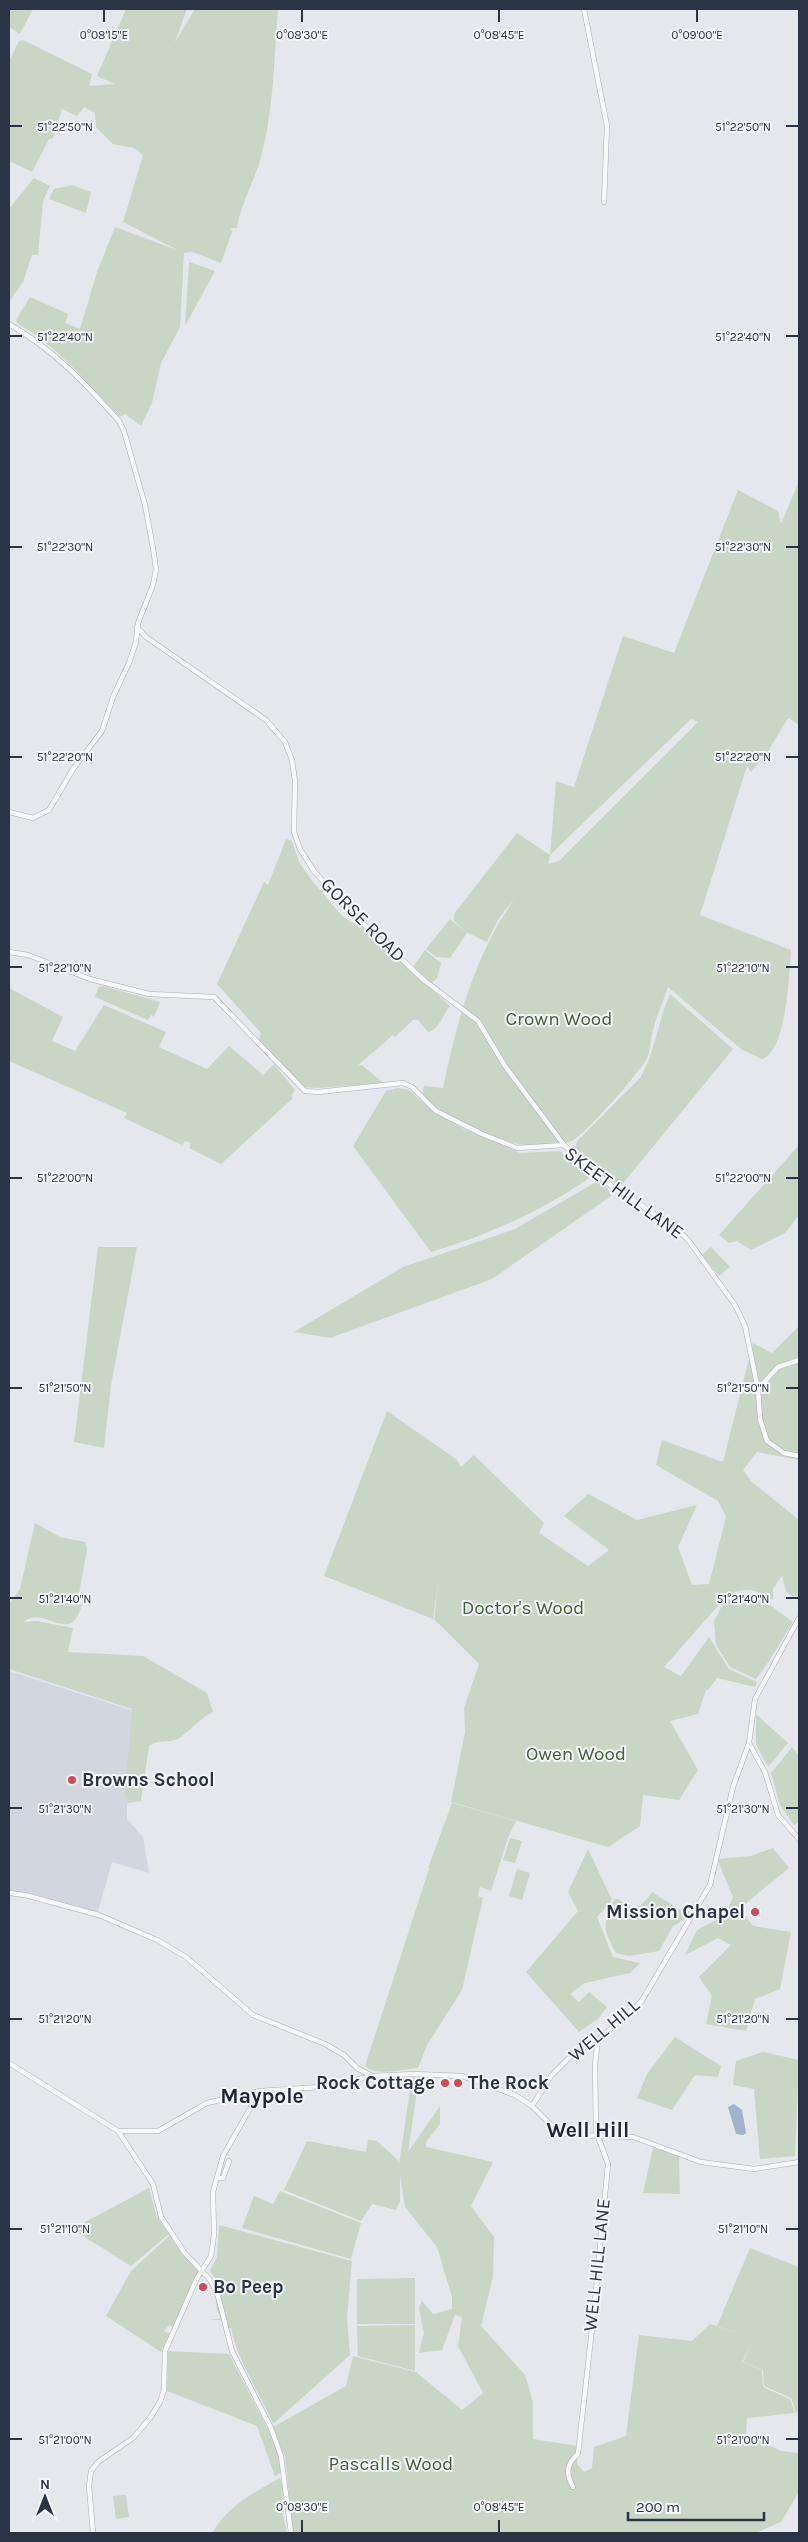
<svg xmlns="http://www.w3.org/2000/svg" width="808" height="2542" font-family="Karla,sans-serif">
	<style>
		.built { fill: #d2d6de }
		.green { fill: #c9d6c5; fill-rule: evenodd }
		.water { fill: #9fb4cc }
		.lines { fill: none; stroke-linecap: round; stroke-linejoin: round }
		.minor-casing { stroke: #a9aeb7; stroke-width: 5.5 }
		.minor { stroke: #f7f8fa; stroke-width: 4.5 }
		.ticks { fill: none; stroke: #2b3445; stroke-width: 2 }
		.poi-dot { fill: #d1495b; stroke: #f4f6f9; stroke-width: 2 }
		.labels { text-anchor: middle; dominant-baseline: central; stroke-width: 4; stroke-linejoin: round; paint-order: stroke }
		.street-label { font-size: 19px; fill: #2b3445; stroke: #f4f6f9 }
		.park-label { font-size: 19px; fill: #3f6138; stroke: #f4f6f9 }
		.poi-label { font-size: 19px; font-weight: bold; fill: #2b3445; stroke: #f4f6f9; text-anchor: start }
		.quarter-label { font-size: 21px; font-weight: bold; fill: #1d2536; stroke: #f4f6f9 }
		.ticks-label { font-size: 12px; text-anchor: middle; fill: #2b3445; stroke: #f4f6f9; stroke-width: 4; stroke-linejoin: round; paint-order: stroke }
	</style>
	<rect width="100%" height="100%" fill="#e4e7ec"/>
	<path class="built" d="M9 1671 156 1718 127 1806V1819L143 1837 149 1873 112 1862 98 1912 29 1893 9 1891Z"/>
	<path class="green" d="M9 9H33L20 34 9 27Z
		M126 9H187L175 42 195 9H278C274 57 274 106 262 153 256 179 241 202 237 228H231L232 232 221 263 193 252 184 253 180 327 161 363 152 403 141 426 125 414 120 417C87 383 59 347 18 324L16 320 30 297 68 314 65 323 80 329 97 272 115 227 177 250 123 222 143 155 134 148 113 144 96 127 95 113 84 107 77 116 62 109 53 138 49 139 32 172 9 161V61L19 41 23 40 92 74 89 86 115 84 97 76Z
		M34 178 50 186 43 201 38 255H32L23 282 9 302V209Z
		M72 185 91 192 86 213 49 199 54 189Z
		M189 262 215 271 185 326Z
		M799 481V725L788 718 766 755 751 772 747 766 700 915 791 950C789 974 787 1051 762 1059L741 1049 668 987C663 1001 657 1016 653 1030 650 1039 651 1051 646 1060 638 1074 585 1135 572 1141 525 1159 455 1127 422 1095L424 1086 443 1088C457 1021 475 953 516 897L499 918 487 942 466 932 454 921V914L517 833 550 855 556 781 574 787 623 636 674 653 738 490 778 511 781 524ZM691 719 698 722 559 861 548 864 550 855Z
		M286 839 292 841 299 862 313 882 342 916 354 924 356 920 450 1006C443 1014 439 1030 428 1032L418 1020H413L395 1037 393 1035 357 1066 362 1065 383 1083 317 1088 303 1087 259 1040 261 1033 217 984 264 882 268 885Z
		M450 919 467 933 450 958 436 957 426 949Z
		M425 950 441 963 437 978 432 983 413 967Z
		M103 986 160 1002 154 1017 151 1015 148 1020 95 997 99 987Z
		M9 988 63 1017 52 1041 75 1051 104 1005 166 1032 159 1047 207 1069 229 1046 263 1075 274 1064 295 1090 291 1096 293 1098 221 1164 189 1148 191 1143 185 1141 182 1145 124 1118 127 1113 9 1061Z
		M670 994 733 1049 620 1187 574 1150 578 1140 640 1078C655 1053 658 1021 670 994Z
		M398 1088 409 1090 429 1108 462 1128 520 1153 560 1151 589 1178C541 1212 487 1235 431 1252L353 1146 386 1091Z
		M799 1145V1215L785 1233 751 1250 737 1241 729 1243 719 1235Z
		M603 1178 611 1196 492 1279 330 1338 294 1332 403 1267 515 1229Z
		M98 1247H137L111 1385 104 1448 74 1442Z
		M711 1247 730 1267 719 1276 702 1255Z
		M799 1326V1460L757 1452 743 1470 752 1482 799 1520V1594L794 1597 786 1592 782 1575 773 1589V1600C755 1589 742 1585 724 1599L664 1667 681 1676 709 1637 729 1669 757 1682 755 1687 717 1678 708 1690 703 1688 706 1690 698 1714 670 1721 698 1770 679 1800 643 1795 640 1826 608 1847 451 1802 465 1732 464 1708 479 1664 434 1619 439 1578 433 1619 324 1576 387 1411 456 1459 461 1467 474 1455 544 1523 539 1533 588 1566 609 1550 564 1516 588 1494 637 1520 697 1505 678 1547 692 1585 709 1584 726 1517 718 1501 656 1465 662 1440 723 1462 753 1343 772 1353Z
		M35 1523 60 1537 85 1542 87 1549 77 1605 82 1604C71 1648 46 1604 23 1622L37 1621 73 1628 68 1652 143 1656 207 1693 213 1712C198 1719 185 1737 175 1740 165 1743 160 1739 149 1746L141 1801 128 1803 125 1793 132 1709 9 1669V1604L20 1589Z
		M742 1594H755L793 1622 769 1661 756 1679 730 1667 716 1645 714 1621 724 1602Z
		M756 1714 788 1743 768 1767 756 1744Z
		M792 1747 799 1756V1822L794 1825 780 1805 771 1773Z
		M452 1803 516 1821 508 1838 491 1891 480 1887 478 1896 483 1898 462 1990 427 2045 418 2068C404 2069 377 2077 365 2066L429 1869 432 1870 428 1868Z
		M510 1838 522 1841 515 1863 503 1860Z
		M773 1848 789 1868 740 1908 753 1926 791 1932 780 1989 755 1999 746 2031 706 2024 712 1996 699 1977 731 1945 718 1938 685 1955 697 1930 726 1915 733 1897 717 1859 751 1856Z
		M588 1849 612 1900 597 1917 613 1957 640 1963 630 1973 585 1983 570 1994 579 2002 589 1992 607 2007 598 2019 579 2032 526 1972 578 1911 568 1892Z
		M517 1869 530 1873 522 1900 509 1896Z
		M652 1892 682 1911 691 1912 689 1917 673 1926 659 1951 629 1956 616 1953C602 1927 603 1926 614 1899H618C637 1911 639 1910 652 1892Z
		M675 2037 721 2066 718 2077 695 2075 672 2110 637 2098 647 2074Z
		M763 2052 799 2060 795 2156 760 2159 754 2089 733 2085 736 2061Z
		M412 2077 419 2078 408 2152 440 2106V2124L426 2142V2147L493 2162 471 2206 494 2237 493 2277 481 2326 525 2375 533 2402V2439L578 2446 577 2464 584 2472 592 2468 594 2447 626 2436 639 2335 692 2341 710 2324 755 2339 717 2326 750 2248 799 2267V2412L796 2413 791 2398 764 2386 763 2370 743 2362 752 2344 742 2362 762 2370 763 2387 790 2399 795 2413 747 2418 746 2434 781 2451 799 2453V2492L781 2522 755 2533H293L285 2457 273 2427 346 2386 353 2356 416 2372 462 2410 483 2393 458 2346 462 2317 455 2315 442 2350 419 2353 424 2333 419 2308 422 2301 433 2314 452 2309V2297L437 2247 405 2207 400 2176V2202L396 2210 372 2204 361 2221 284 2190 307 2141 366 2152 368 2140 377 2141 398 2160 399 2164Z
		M653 2148 679 2155 680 2194 643 2193Z
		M149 2188 157 2217 169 2234 131 2266 72 2229Z
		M280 2191 361 2223 351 2259 242 2228 254 2196 273 2204Z
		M219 2225 352 2261 347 2317 350 2355 273 2424C259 2391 238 2362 231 2328H227L222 2320H209L221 2318 217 2310 214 2285H220L210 2271 217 2257Z
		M170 2235 181 2253 199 2270 173 2327 169 2325 164 2331 170 2334 161 2352 106 2316 131 2271Z
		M415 2278V2324H357V2279Z
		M415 2325V2371L358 2356 357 2326Z
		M168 2351 229 2354 274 2441 283 2471 275 2476 257 2426 167 2391Z
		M280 2478 283 2489 282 2511 287 2533H212C227 2507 254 2492 280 2478Z
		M126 2495 129 2517 116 2519 113 2496Z"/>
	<path class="water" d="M734 2104 742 2110 746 2133 743 2135 736 2134 728 2107Z"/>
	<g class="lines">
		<defs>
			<path id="minor" d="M584 9 607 126 604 202
				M9 324C54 350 84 382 119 421L124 431 145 505 153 548 156 569 153 585 138 623 136 642 129 663 113 697 102 731 73 769 49 810 33 818 9 812
				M137 627 146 637 266 720 285 742 292 760 295 781 294 832 300 849 314 871 345 907 425 981 478 1021 505 1066 564 1145 614 1188 675 1227 689 1241 735 1305 745 1326 758 1389 760 1419 767 1441 784 1453 799 1456
				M9 952 28 955 90 979 149 994 214 997 305 1091 318 1092 403 1083 412 1087 436 1111 482 1134 517 1148 564 1145
				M758 1389 778 1367 799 1360
				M749 1743 765 1772 778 1815 799 1839
				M9 1893 25 1895 99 1915 157 1940 186 1957 253 2015 325 2044 344 2055 357 2068 372 2076
				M9 2063 118 2131 153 2184 161 2217 184 2252 211 2281 218 2296 232 2351 271 2428 281 2456 291 2533
				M532 2106 551 2076 575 2052 598 2040 641 2002 710 1885 733 1787 749 1743 755 1699 799 1618
				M118 2131H158L207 2103 260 2091 320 2087 373 2076 413 2074 462 2076 515 2095 532 2106 557 2131 571 2135 633 2137 701 2162 754 2169 799 2162
				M217 2178H223L229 2161
				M573 2487C566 2474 566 2464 578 2454L594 2311 608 2164 596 2131 595 2064 598 2040
				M93 2533 89 2486 91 2471 98 2462 133 2438 150 2418 160 2402 164 2390 165 2351 197 2278 211 2256 214 2235 213 2192 223 2156 260 2091"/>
		</defs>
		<use href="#minor" class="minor-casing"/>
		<use href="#minor" class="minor"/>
	</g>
	<path class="ticks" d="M104 10V22M302 10V22M499 10V22M697 10V22M10 126H22M786 126H798M10 336H22M786 336H798M10 547H22M786 547H798M10 757H22M786 757H798M10 967H22M786 967H798M10 1178H22M786 1178H798M10 1388H22M786 1388H798M10 1598H22M786 1598H798M10 1808H22M786 1808H798M10 2019H22M786 2019H798M10 2229H22M786 2229H798M10 2439H22M786 2439H798M302 2520V2532M499 2520V2532"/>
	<g class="poi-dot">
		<circle cx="72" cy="1780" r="5"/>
		<circle cx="755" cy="1912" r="5"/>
		<circle cx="445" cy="2083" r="5"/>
		<circle cx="458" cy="2083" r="5"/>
		<circle cx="203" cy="2287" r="5"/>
	</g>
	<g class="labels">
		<g class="street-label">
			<text transform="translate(363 920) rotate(45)">GORSE ROAD</text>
			<text transform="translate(624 1193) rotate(36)">SKEET HILL LANE</text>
			<text transform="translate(604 2030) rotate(-40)">WELL HILL</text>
			<text transform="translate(597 2265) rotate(-84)">WELL HILL LANE</text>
		</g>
		<g class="park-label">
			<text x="559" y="1019">Crown Wood</text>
			<text x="523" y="1608">Doctor's Wood</text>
			<text x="576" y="1754">Owen Wood</text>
			<text x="391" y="2464">Pascalls Wood</text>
		</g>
		<g class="poi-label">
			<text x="82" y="1780">Browns School</text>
			<text x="745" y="1912" text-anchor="end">Mission Chapel</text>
			<text x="435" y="2083" text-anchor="end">Rock Cottage</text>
			<text x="468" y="2083">The Rock</text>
			<text x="213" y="2287">Bo Peep</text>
		</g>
		<g class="quarter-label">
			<text x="262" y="2096">Maypole</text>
			<text x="588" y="2130">Well Hill</text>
		</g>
	</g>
	<g class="ticks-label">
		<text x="104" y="39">0°08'15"E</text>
		<text x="302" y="39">0°08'30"E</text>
		<text x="499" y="39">0°08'45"E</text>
		<text x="697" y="39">0°09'00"E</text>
		<text x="65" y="131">51°22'50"N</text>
		<text x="743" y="131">51°22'50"N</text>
		<text x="65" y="341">51°22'40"N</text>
		<text x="743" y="341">51°22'40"N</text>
		<text x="65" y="551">51°22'30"N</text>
		<text x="743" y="551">51°22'30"N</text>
		<text x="65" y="761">51°22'20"N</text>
		<text x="743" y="761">51°22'20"N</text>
		<text x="65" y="972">51°22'10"N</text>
		<text x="743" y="972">51°22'10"N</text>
		<text x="65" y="1182">51°22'00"N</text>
		<text x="743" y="1182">51°22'00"N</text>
		<text x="65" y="1392">51°21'50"N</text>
		<text x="743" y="1392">51°21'50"N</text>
		<text x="65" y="1603">51°21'40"N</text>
		<text x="743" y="1603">51°21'40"N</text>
		<text x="65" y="1813">51°21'30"N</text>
		<text x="743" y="1813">51°21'30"N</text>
		<text x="65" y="2023">51°21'20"N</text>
		<text x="743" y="2023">51°21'20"N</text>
		<text x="65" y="2233">51°21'10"N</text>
		<text x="743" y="2233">51°21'10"N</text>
		<text x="65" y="2444">51°21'00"N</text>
		<text x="743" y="2444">51°21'00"N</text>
		<text x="302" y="2511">0°08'30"E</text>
		<text x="499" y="2511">0°08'45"E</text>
	</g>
	<rect width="808" height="2542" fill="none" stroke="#2b3445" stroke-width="20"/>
	<g transform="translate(45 2497)" stroke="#f4f6f9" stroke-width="4" paint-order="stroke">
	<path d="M0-4L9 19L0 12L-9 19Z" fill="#2b3445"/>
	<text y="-8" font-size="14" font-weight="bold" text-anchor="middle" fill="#2b3445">N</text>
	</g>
	<path d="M628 2512v8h136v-8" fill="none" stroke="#2b3445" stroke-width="2.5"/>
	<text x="636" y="2512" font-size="15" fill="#2b3445" stroke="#f4f6f9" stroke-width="4" paint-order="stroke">200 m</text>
</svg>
